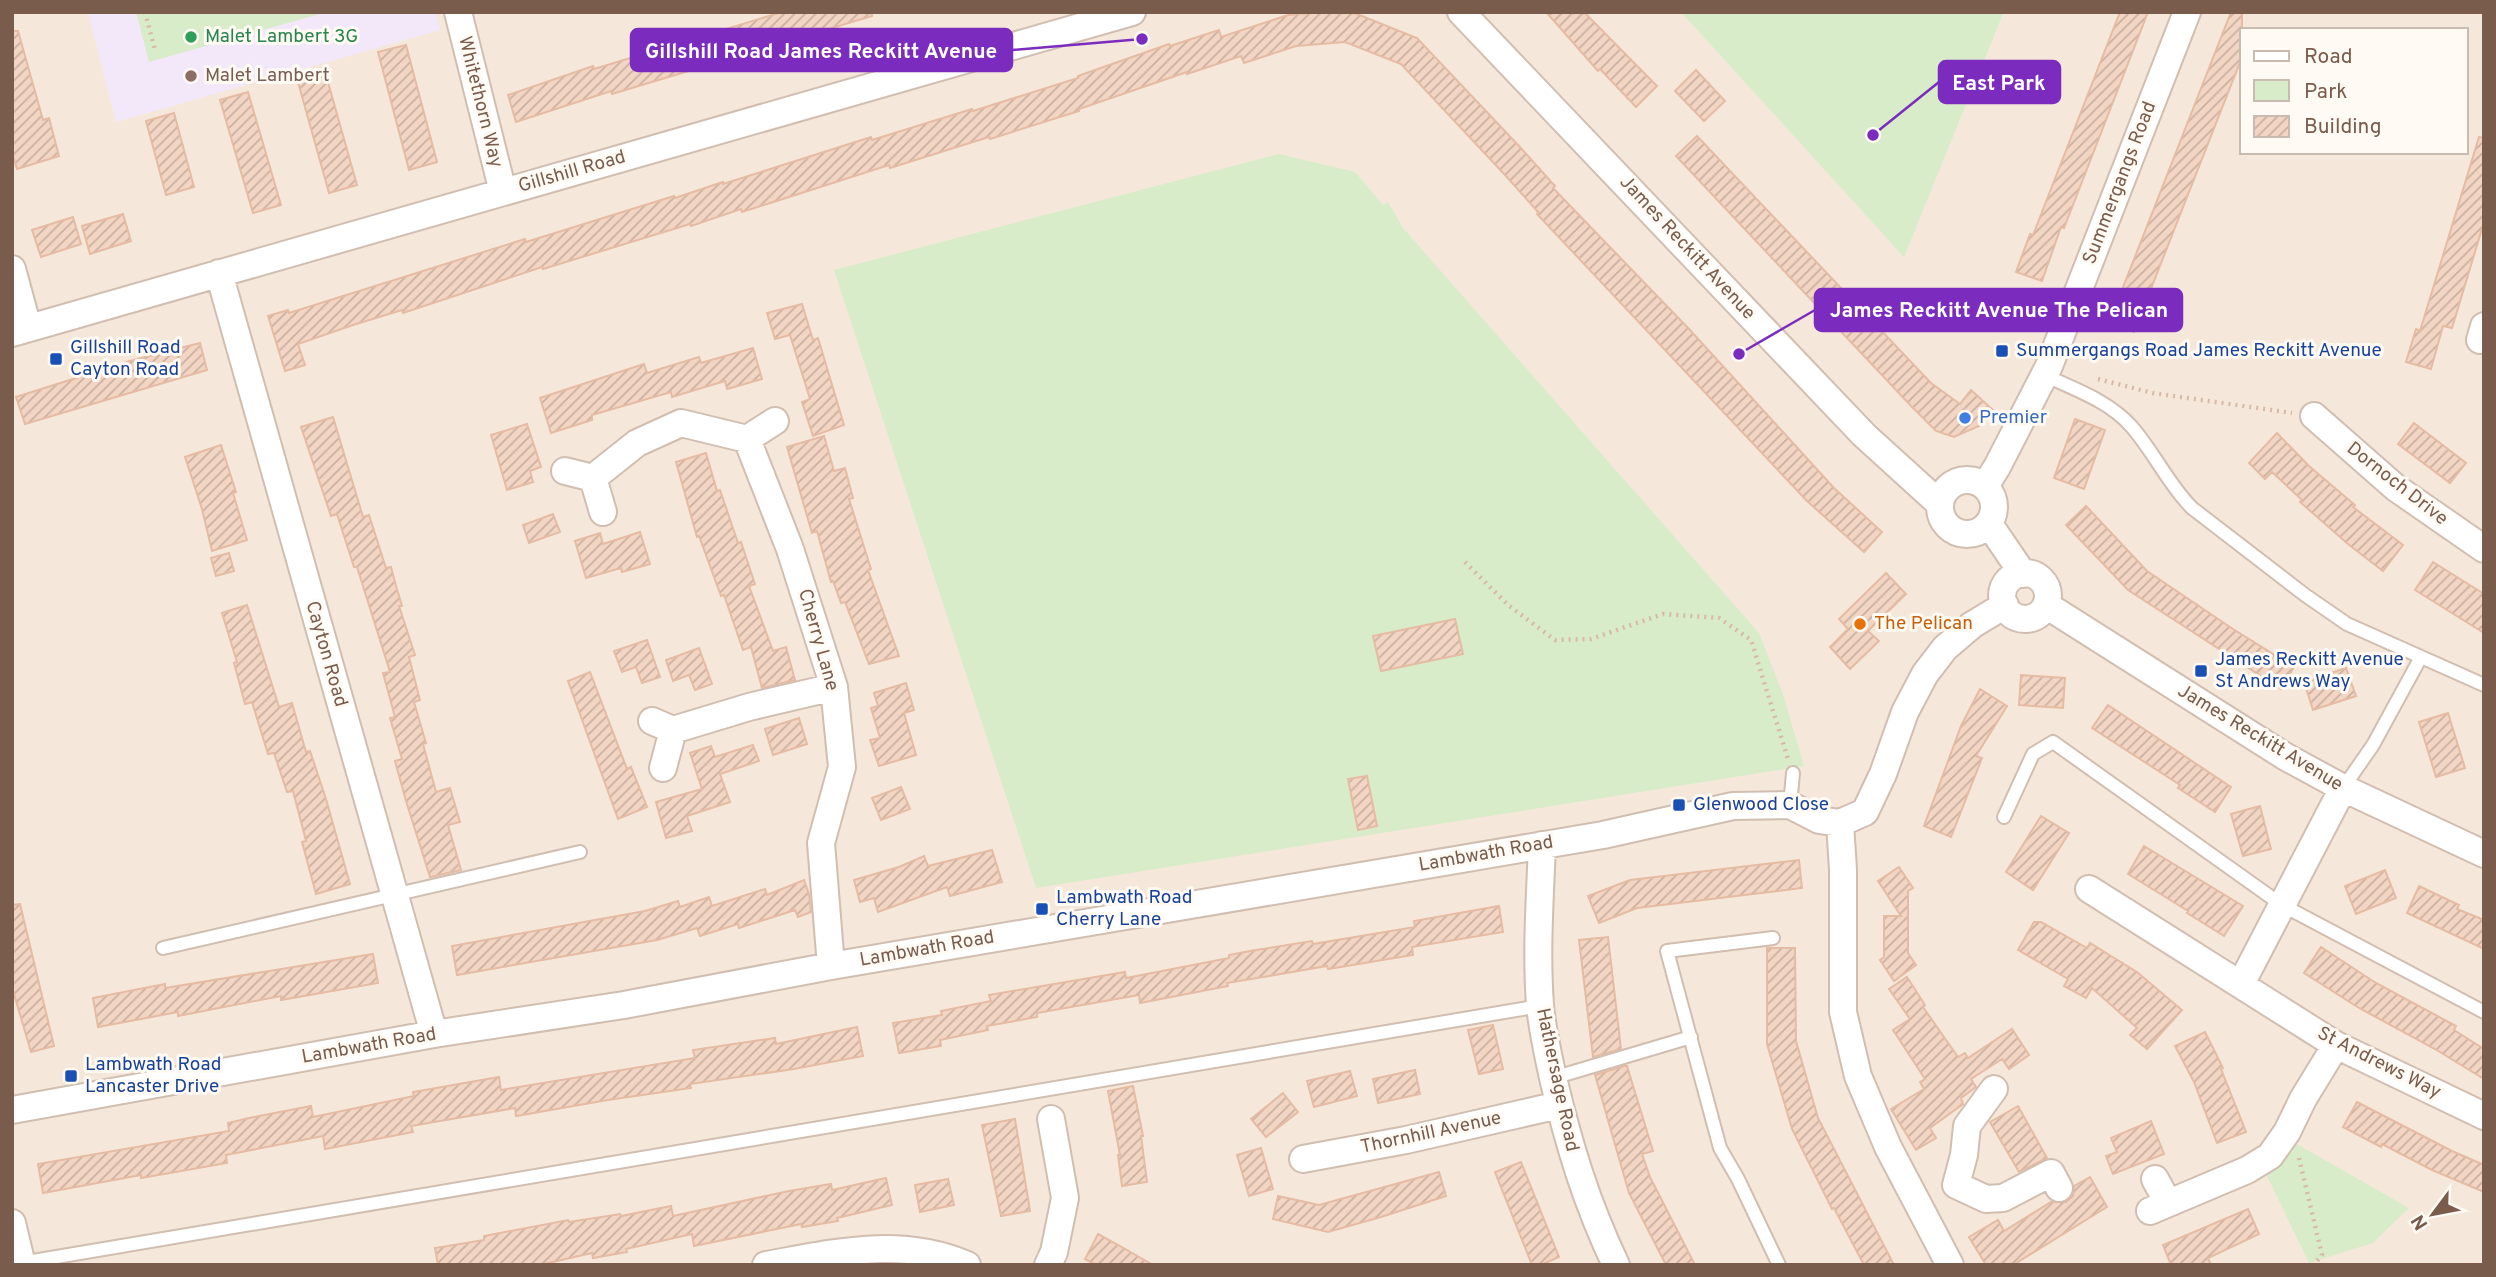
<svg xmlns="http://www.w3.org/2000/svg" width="2496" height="1277" font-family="Overpass,sans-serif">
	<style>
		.residential { fill: #f5e8da; fill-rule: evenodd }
		.education { fill: #f3e8fa }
		.park { fill: #d8ecc9 }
		.building { fill: url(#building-hatch); stroke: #e6bba3; stroke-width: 2 }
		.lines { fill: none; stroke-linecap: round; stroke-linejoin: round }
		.service-casing { stroke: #d1beb0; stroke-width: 16 }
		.minor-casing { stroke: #d1beb0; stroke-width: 30 }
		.path { stroke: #d9b8a5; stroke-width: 4.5; stroke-dasharray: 2 5; stroke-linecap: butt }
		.service { stroke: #fff; stroke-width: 12 }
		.minor { stroke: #fff; stroke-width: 26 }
		.leisure-dot { fill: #2e9e5b; stroke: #fffaf3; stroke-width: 2.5 }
		.education-dot { fill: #8d6e63; stroke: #fffaf3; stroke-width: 2.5 }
		.transit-dot { fill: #1a4fb4; stroke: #fffaf3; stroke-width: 2.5 }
		.shop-dot { fill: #3f7fe0; stroke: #fffaf3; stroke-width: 2.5 }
		.food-dot { fill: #e8710a; stroke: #fffaf3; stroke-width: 2.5 }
		.labels { text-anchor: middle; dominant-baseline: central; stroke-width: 6; stroke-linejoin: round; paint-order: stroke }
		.leisure-label { font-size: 19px; fill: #27864d; stroke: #fffaf3; text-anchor: start }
		.education-label { font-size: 19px; fill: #785e54; stroke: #fffaf3; text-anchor: start }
		.street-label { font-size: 19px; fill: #7a5c4d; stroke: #fffaf3 }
		.transit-label { font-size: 19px; fill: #164399; stroke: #fffaf3; text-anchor: start }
		.shop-label { font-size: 19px; fill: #366cbe; stroke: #fffaf3; text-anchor: start }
		.food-label { font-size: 19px; fill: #c56008; stroke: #fffaf3; text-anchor: start }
		.leader { fill: none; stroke: #7b2cbf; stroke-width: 2.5 }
		.callout-dot { fill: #7b2cbf; stroke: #fffaf3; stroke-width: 2.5 }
		.callout { fill: #7b2cbf; stroke: #7b2cbf; stroke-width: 2.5 }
		.callout-label { font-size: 21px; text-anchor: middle; font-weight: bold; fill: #fff }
	</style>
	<defs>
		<pattern id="building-hatch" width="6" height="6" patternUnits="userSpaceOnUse" patternTransform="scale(1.75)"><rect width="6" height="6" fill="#f3d5c3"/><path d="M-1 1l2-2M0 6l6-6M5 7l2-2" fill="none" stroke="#cab0a1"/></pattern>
	</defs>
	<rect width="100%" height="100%" fill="#fdf6ec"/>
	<path class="residential" d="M12 12H1730L1904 256 2004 12H2484V1265H12ZM2242 30H2466V152H2242Z"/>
	<path class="education" d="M88 12H435L440 30 116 122Z"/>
	<path class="park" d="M136 12H327L149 62Z
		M1681 12H2004L1904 257Z
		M1279 154 1355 172 1383 205 1388 202 1403 228 1759 633 1783 694 1804 766 1036 888 834 270Z
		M2295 1143 2409 1208 2373 1243 2309 1263 2266 1174 2284 1158Z"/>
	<path class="building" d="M782 12H872V16L612 94 611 91 516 122 508 95 593 66 594 69Z
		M1319 12H1352L1417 38 1519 146 1555 186 1553 188 1690 330 1834 488 1882 532 1864 552 1807 501 1537 214 1538 212 1505 175 1401 64 1345 42 1296 46 1244 63 1241 56 1187 74V72L1079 109V111L990 139 989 137 890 168 889 165 742 212 741 209 691 226 690 224 543 269 542 267 403 313 402 310 353 325 298 344 305 365 285 371 268 316 288 310 289 313 525 239 526 242 674 196 675 198 723 182V184L871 137 872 140 972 109 973 111 1078 78V76L1169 44 1170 46 1219 30 1221 37 1288 15Z
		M1546 12H1584L1657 86 1636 107 1600 69 1598 71Z
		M2120 12H2148L2064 228 2061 227 2042 281 2016 272 2030 234 2033 235Z
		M2231 12H2242V57L2134 332 2109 323Z
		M12 31H18L43 120 49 118 59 156 17 169 12 153Z
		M406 45 437 162 409 170 378 52Z
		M324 68 357 185 329 193 296 75Z
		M1696 70 1725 101 1704 121 1675 91Z
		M248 92 281 205 253 213 220 100Z
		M174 113 194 187 166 195 146 121Z
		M1697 136 1931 383 1960 404 1971 390 1993 410 1979 426 1954 437 1936 431 1911 406 1676 156Z
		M2479 137 2484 138V222L2452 328 2443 326 2431 369 2406 362 2416 329 2420 331Z
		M123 214 131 241 90 254 82 226Z
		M73 217 81 244 41 257 32 230Z
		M802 304 813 340 818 338 844 425 813 436 802 402 810 399 790 335 775 339 767 313Z
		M200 343 207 370 25 424 16 397 130 361Z
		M753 348 762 379 727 389 725 381 672 397 671 392 592 415V420L551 433 540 398 644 364 647 373 699 357 701 363Z
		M333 417 363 517 369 515 386 568 391 567 396 586 402 606H399L415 655 409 657 420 700 414 702 426 743 423 744 436 792 450 788 460 822 448 825 461 870 430 877 406 801 395 761 402 759 390 718 395 717 383 673 390 672 357 567H354L337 514 331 516 301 427Z
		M2075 419 2105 430 2084 489 2054 478Z
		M2414 423 2466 463 2450 483 2398 444Z
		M527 424 541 467 530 471 533 482 507 490 491 435Z
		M2277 433 2309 466 2355 505 2353 507 2403 545 2383 571 2348 544 2300 502 2302 500 2272 472 2265 479 2249 463Z
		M824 436 834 471 845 468 853 498 849 499 871 569 868 570 899 656 869 664 845 602 841 603 833 581 831 582 817 531 812 533 787 447Z
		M221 445 236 492 233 493 247 540 212 551 202 509 185 457Z
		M706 453 717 491 720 490 738 543 741 542 755 584 749 586 773 651 786 647 795 680 762 688 751 647 743 650 724 595 721 596 699 536 697 537 676 462Z
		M2086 506 2147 571 2233 629 2294 667 2281 689 2128 590 2066 525Z
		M553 514 560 532 529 543 523 525Z
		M640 532 650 564 622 572 621 568 586 578 575 541 600 533 603 544Z
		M229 553 234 571 216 576 211 558Z
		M2433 562 2484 594V633L2415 590Z
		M1886 573 1906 594 1868 631 1879 641 1850 669 1830 647 1848 629 1839 619Z
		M247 605 279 707 292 703 306 752 310 751 326 799 350 884 316 894 302 842 306 841 293 791 287 792 274 753 268 754 252 702 245 704 234 663 237 662 222 613Z
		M1455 619 1463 654 1381 671 1373 636Z
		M647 640 660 677 642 683 636 667 622 672 614 651Z
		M699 648 712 684 695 690 689 675 673 681 666 660Z
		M2346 668 2356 696 2313 710 2304 682Z
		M590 672 627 769 631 767 647 807 618 819 568 681Z
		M2021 675 2065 678 2063 708 2019 705Z
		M906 683 914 710 904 713 916 755 879 766 870 740 880 738 871 708 878 706 874 693Z
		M1980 689 2007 706 1976 756 1982 758 1951 837 1924 826 1961 726Z
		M2108 705 2231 787 2215 812 2178 788 2180 785 2092 728Z
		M2448 713 2465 768 2436 777 2419 722Z
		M799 718 807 744 773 755 765 729Z
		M753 745 759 761 720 774 730 802 687 816 692 831 666 838 656 802 702 789 690 753 711 746 715 757Z
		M1367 776 1377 826 1358 830 1348 779Z
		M901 787 910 809 881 820 872 798Z
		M2260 806 2271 849 2243 856 2231 814Z
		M2041 816 2069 833 2033 890 2006 872Z
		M2144 846 2243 906 2224 936 2187 913 2188 911 2128 874Z
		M992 850 1002 882 950 896 947 887 878 912 874 898 860 902 854 880 899 867 924 856 928 866Z
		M1799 860 1802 888 1637 908 1599 923 1588 896 1630 880Z
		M1899 867 1913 888 1908 891V953L1916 965 1894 981 1880 960 1884 957V916H1901L1878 881Z
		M2385 870 2396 898 2356 914 2345 886Z
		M804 880 809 894 811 912 798 917 795 910 739 928 738 924 700 936 697 928 657 940 457 975 452 946 645 911 678 901 680 907 709 897 712 906 765 889 767 895Z
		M2419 886 2459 905 2457 909 2484 920V949L2407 913Z
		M20 904 54 1046 31 1052 12 987V905Z
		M1499 906 1503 932 1412 947 1413 955 1328 969 1327 966 1275 975 1227 983 1228 986 1140 1003 1139 995 1037 1013V1017L987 1026 988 1030 940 1040 941 1046 899 1053 893 1023 942 1015 941 1011 991 1001 989 995 1125 972 1126 978 1229 958V955L1250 951 1312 941 1313 944 1415 927 1414 921Z
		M2034 922H2041L2087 948 2090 943 2111 956 2137 972 2182 1010 2147 1049 2130 1035 2137 1028 2092 988 2086 998 2064 986 2068 979 2018 950Z
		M1608 937 1621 1049 1593 1057 1579 940Z
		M2321 947 2376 983 2456 1026 2454 1030 2484 1049V1079L2435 1049 2359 1008 2304 973Z
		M1767 948H1795L1796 1041 1818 1118 1894 1265H1864L1834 1208 1832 1209 1792 1129 1767 1044Z
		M373 954 378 983 281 1000V996L178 1016V1012L98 1027 93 998 165 984V988Z
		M1907 977 1925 1005 1923 1007 1958 1057 1965 1053 1968 1058 2012 1029 2029 1055 2009 1069 2002 1059 1971 1079 1976 1087 1961 1098 1963 1104 1930 1128 1936 1138 1916 1150 1891 1109 1924 1089 1920 1082 1925 1079 1893 1030 1910 1019 1889 989Z
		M1493 1025 1503 1069 1479 1074 1468 1030Z
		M857 1027 863 1056 794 1069 690 1084 691 1088 608 1100 516 1116 515 1108 440 1121 411 1126 413 1132 325 1149 323 1136 226 1155 227 1163 141 1178V1175L43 1193 38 1164 229 1131 228 1123 249 1118 311 1106 313 1117 414 1096 413 1092 499 1077 501 1090 695 1058 693 1050 775 1038 776 1044Z
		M2205 1032 2223 1068 2221 1069 2246 1132 2217 1143 2194 1082 2175 1046Z
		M1624 1066H1627L1653 1151 1642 1154 1650 1177 1695 1265H1666L1629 1193 1595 1075Z
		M1415 1070 1420 1094 1378 1103 1373 1079Z
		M1350 1071 1357 1096 1314 1107 1307 1081Z
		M1133 1086 1143 1136H1141L1147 1182 1122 1186 1118 1155H1120L1108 1091Z
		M1283 1093 1298 1112 1266 1137 1251 1119Z
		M2357 1102 2452 1151 2484 1165V1192L2432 1170 2382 1144 2381 1147 2343 1127Z
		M2018 1106 2047 1158 2019 1172 1990 1122Z
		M1015 1119 1030 1211 1001 1216 982 1125Z
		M2151 1121 2164 1154 2113 1174 2106 1156 2117 1152 2111 1138Z
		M1261 1148 1273 1189 1249 1196 1237 1155Z
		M1521 1162 1559 1257 1541 1265H1532L1495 1172Z
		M1439 1172 1446 1196 1381 1217 1328 1232 1273 1219 1278 1196 1319 1205Z
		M2090 1177 2107 1207 2013 1265H1986L1969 1237 1998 1220 2004 1231 2051 1202H2066L2073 1196 2074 1186Z
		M886 1178 892 1205 837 1218 838 1221 802 1227 801 1224 694 1246 692 1234 626 1249 627 1252 593 1258 592 1253 540 1265H438L435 1248 484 1240V1236L568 1220 569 1222 620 1214 621 1216 671 1206 673 1216 789 1191 831 1184 832 1190Z
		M948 1179 954 1205 920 1212 915 1185Z
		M2248 1209 2259 1234 2208 1258 2211 1265H2171L2163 1245Z
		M1098 1234 1120 1246 1153 1265H1096L1085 1259Z"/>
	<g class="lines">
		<defs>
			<path id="service" d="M2044 375C2074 389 2109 401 2131 426 2154 452 2168 484 2192 508L2305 595 2347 624 2484 685
				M2343 788 2373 745 2421 657
				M1790 805 1793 773
				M2004 817 2033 754 2053 742 2282 905 2484 1012
				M1773 938 1667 951 1720 1148 1738 1179 1779 1265
				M163 948 580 852
				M1553 1078 1691 1037
				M21 1263 1540 1006"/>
			<path id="minor" d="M458 12 503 192
				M1461 12 1864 435 1940 504
				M12 269 28 328
				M219 273 434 1034
				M12 333 1132 12
				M2480 340 2484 326
				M2314 416 2396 488 2484 549
				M775 421 747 439 790 549 834 687 842 767 821 843 831 966
				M565 471 593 478 603 512
				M593 478 637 443 681 423 747 439
				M1940 507a27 27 0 1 1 54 0a27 27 0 1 1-54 0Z
				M1985 486 1997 467 2049 366 2187 12
				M1989 524 2023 574
				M2002 596a23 23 0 1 1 46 0a23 23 0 1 1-46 0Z
				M2046 605 2286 757 2343 788 2484 854
				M652 721 673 730 663 768
				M673 730 749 707 834 687
				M1840 823 1843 870V1012L1858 1076 1888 1147 1950 1265
				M1840 823 1865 812 1883 774 1905 712 1925 674 1945 648 1972 625 2005 605
				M1542 845C1540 898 1536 951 1540 1005 1542 1029 1548 1054 1553 1078 1569 1145 1586 1202 1616 1265
				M2089 889 2336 1045 2484 1116
				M2241 984 2343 788
				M1994 1089 1967 1126 1964 1155 1956 1185 1986 1199 2003 1198 2051 1173 2059 1188
				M12 1110 434 1034 624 1005 831 966 1603 835 1733 806 1790 805 1819 820 1840 823
				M1303 1159 1406 1140 1559 1105
				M2155 1179 2168 1203
				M2150 1211 2247 1170 2270 1156 2287 1132 2303 1099 2336 1045
				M12 1223 22 1265
				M766 1265C834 1253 900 1236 967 1265
				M1048 1265 1054 1252 1065 1198 1051 1119"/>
		</defs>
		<use href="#service" class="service-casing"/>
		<use href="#minor" class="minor-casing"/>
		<path class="path" d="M145 12 155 50
			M2098 379 2153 393 2292 413
			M1465 562 1508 605 1555 640 1591 639 1663 614 1719 618 1751 640 1788 759
			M2299 1158 2322 1255 2313 1265"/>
		<use href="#service" class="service"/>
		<use href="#minor" class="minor"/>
	</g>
	<circle class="leisure-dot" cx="191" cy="37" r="7"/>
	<circle class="education-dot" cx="191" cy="76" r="7"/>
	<g class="transit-dot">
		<rect x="1995" y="344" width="14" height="14" rx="3.5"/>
		<rect x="49" y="352" width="14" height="14" rx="3.5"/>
		<rect x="2194" y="664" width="14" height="14" rx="3.5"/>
		<rect x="1672" y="798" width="14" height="14" rx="3.5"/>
		<rect x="1035" y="902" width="14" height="14" rx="3.5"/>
		<rect x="64" y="1069" width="14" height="14" rx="3.5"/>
	</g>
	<circle class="shop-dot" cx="1965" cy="418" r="7"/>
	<circle class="food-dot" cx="1860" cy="624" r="7"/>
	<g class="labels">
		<g class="leisure-label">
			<text x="205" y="37">Malet Lambert 3G</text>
		</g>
		<g class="education-label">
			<text x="205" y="76">Malet Lambert</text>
		</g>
		<g class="street-label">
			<text transform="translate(480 102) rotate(76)">Whitethorn Way</text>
			<text transform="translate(572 172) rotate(-16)">Gillshill Road</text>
			<text transform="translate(2120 183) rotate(-69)">Summergangs Road</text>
			<text transform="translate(1687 248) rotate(47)">James Reckitt Avenue</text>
			<text transform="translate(2397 484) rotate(38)">Dornoch Drive</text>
			<text transform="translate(818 640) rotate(74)">Cherry Lane</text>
			<text transform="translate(326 654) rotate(74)">Cayton Road</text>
			<text transform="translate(2260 738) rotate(31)">James Reckitt Avenue</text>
			<text transform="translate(1486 854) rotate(-10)">Lambwath Road</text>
			<text transform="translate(927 949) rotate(-10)">Lambwath Road</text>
			<text transform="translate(369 1046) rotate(-10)">Lambwath Road</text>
			<text transform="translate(2379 1063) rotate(27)">St Andrews Way</text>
			<text transform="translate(1557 1080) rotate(78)">Hathersage Road</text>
			<text transform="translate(1431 1133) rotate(-12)">Thornhill Avenue</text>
		</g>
		<g class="transit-label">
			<text x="70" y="348">Gillshill Road<tspan x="70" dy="22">Cayton Road</tspan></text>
			<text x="2016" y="351">Summergangs Road James Reckitt Avenue</text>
			<text x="2215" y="660">James Reckitt Avenue<tspan x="2215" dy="22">St Andrews Way</tspan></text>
			<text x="1693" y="805">Glenwood Close</text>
			<text x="1056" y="898">Lambwath Road<tspan x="1056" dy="22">Cherry Lane</tspan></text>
			<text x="85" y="1065">Lambwath Road<tspan x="85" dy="22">Lancaster Drive</tspan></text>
		</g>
		<g class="shop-label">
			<text x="1979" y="418">Premier</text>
		</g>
		<g class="food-label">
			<text x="1874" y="624">The Pelican</text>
		</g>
	</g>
	<path class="leader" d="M1142 39L1012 50M1873 135L1939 82M1739 354L1815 310"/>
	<g class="callout-dot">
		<circle cx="1142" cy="39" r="7"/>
		<circle cx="1873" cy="135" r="7"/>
		<circle cx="1739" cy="354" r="7"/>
	</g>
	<g class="callout">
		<rect x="631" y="29" width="381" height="42" rx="7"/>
		<rect x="1939" y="61" width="121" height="42" rx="7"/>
		<rect x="1815" y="289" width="367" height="42" rx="7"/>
	</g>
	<g class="callout-label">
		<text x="821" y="58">Gillshill Road James Reckitt Avenue</text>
		<text x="1999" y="90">East Park</text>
		<text x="1999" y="317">James Reckitt Avenue The Pelican</text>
	</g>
	<rect width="2496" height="1277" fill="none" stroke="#7a5c4d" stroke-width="28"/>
	<rect x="2240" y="28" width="228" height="126" fill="#fffaf3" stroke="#cabbb1" stroke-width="2"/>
	<rect x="2254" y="51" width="35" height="10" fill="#ffffff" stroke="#cabbb1" stroke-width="2"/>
	<text x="2304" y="63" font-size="21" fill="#7a5c4d">Road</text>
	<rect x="2254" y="80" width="35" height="21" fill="#d8ecc9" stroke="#cabbb1" stroke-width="2"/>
	<text x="2304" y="98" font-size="21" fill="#7a5c4d">Park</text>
	<rect x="2254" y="116" width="35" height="21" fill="url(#building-hatch)" stroke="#cabbb1" stroke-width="2"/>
	<text x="2304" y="133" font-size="21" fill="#7a5c4d">Building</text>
	<g transform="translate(2433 1214) rotate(238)" stroke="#fffaf3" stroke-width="5" paint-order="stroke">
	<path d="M0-5L12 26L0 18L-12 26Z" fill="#7a5c4d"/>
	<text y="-10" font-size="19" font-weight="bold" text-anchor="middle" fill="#7a5c4d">N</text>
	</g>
</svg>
